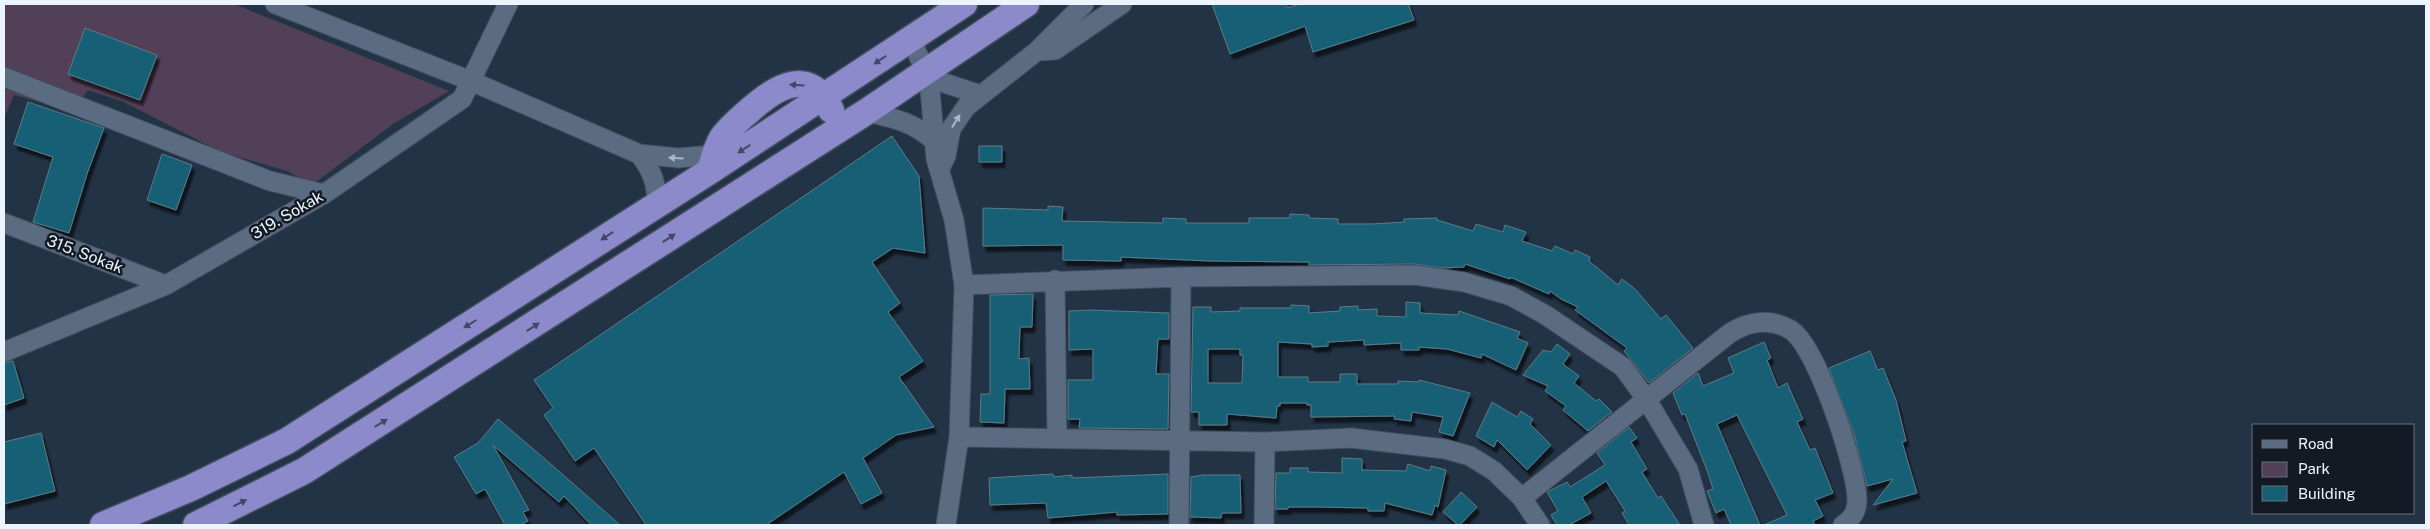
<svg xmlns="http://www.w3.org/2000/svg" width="2430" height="529" font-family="'Public Sans',sans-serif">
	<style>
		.green { fill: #524058 }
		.building { fill: #155f74; stroke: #5c7c87; fill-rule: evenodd; filter: url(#shadow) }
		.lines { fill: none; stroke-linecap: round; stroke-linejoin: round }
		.minor-casing { stroke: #424e5e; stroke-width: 21 }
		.highway-casing { stroke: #424e5e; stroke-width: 29 }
		.minor { stroke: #5b6c82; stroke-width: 19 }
		.highway { stroke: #8d8acb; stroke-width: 26 }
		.oneway { fill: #444766 }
		.oneway2 { fill: #abb7c6 }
		.labels { text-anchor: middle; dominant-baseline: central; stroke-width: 5; stroke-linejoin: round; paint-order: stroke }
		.street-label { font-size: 16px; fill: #ecf4fe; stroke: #131a23 }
	</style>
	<defs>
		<filter id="shadow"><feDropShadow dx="3" dy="5.5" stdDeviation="1" flood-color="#0009"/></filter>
	</defs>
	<rect width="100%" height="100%" fill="#233346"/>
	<path class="green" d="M4 4H234L449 91 393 124 312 185 287 171 219 151 124 102 88 90 74 111 14 95 4 118Z"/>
	<path class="building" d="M1212 4H1286L1287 8 1300 4H1408L1414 20 1313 52 1305 26 1230 54Z
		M85 28 157 55 140 100 68 74Z
		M28 102 104 128 87 174 69 233 33 222 53 157 14 144Z
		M892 136 919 176 925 253 893 248 872 262 900 303 888 312 923 361 899 377 934 427 896 435 863 458 882 493 861 504 844 472 766 525H646L594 448 575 461 544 415 553 408 534 380Z
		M979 146H1002V162H979Z
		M162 154 192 165 176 210 147 200Z
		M1048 206 1063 207 1062 221 1163 223V218L1186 219V223H1249V218H1290V214L1309 215V218L1338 219V224H1372L1404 222V219L1437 218V220L1473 231 1476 224 1503 232 1505 225 1526 232 1522 241 1552 251 1555 246 1573 254 1575 250 1590 257 1589 261 1618 285 1622 279 1635 289 1661 319 1666 315 1693 348 1649 383 1624 351 1627 348 1575 310 1578 307 1561 299 1550 291 1549 294 1510 277V279L1465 264 1464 267 1442 268 1415 264 1309 265V262L1209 261 1121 257V261L1063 260V245L983 246V208L1048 210Z
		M1033 294 1032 327H1020L1019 359 1029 358 1030 389H1005L1004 423 980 422 981 394H990V295Z
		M1406 302 1420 303V313L1458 315 1459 311 1520 332 1517 338 1528 343 1516 370 1482 354 1481 358 1447 349 1419 347V350H1401V343L1364 345V340L1328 342V346L1312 347V344L1278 342V377H1308V382H1340V374H1357V384H1398V381L1419 382V380L1470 393 1453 436 1439 432 1443 417 1412 412 1411 421 1394 419 1395 416 1311 417V405H1307V403H1280V406H1277L1276 418 1227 414V425H1199V412H1191L1193 307H1211V312L1240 311V308H1291V305L1309 306V313L1340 311V307L1358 306V310L1377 309V316L1406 317ZM1208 349H1240V355H1243L1242 383H1208Z
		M1090 310 1169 313V339H1158L1156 374H1169L1168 429 1079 428 1080 419H1068V380H1093V349L1069 350V311Z
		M1764 342 1771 358 1767 360 1778 388 1787 383 1803 419 1797 422 1810 450 1815 448 1833 493 1815 500 1823 516 1813 521 1815 525H1764L1787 515 1737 415 1717 424 1760 525H1731L1724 509 1716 513 1707 491 1713 489 1708 473 1685 414 1682 415 1673 393 1698 373 1703 386 1734 373 1728 358Z
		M1557 344 1570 354 1563 364 1579 376 1574 383 1596 401 1599 399 1612 412 1588 431 1563 410 1566 406 1545 391 1548 386 1523 375 1543 350 1551 352Z
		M1870 351 1878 370 1883 368 1896 400 1906 441 1902 442 1917 493 1873 505 1893 479 1867 486 1854 434 1829 368Z
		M13 361 24 398 4 405V363Z
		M1492 402 1517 417 1521 411 1533 419 1530 424 1551 445 1527 470 1497 440 1494 447 1476 436Z
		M498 419 553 466 620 525H591L564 496 559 502 493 445 529 510 523 512 528 521 520 525H505L485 489 476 494 454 457 478 443Z
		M1629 427 1637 438 1631 442 1647 469 1642 472 1658 498 1661 496 1680 525H1629L1622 513 1625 511 1606 481 1582 497 1591 513 1569 525H1557L1551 515 1558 511 1547 492 1567 482 1570 487 1605 465 1597 453Z
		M41 433 55 491 4 504V442Z
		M1342 458 1362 459V470L1406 471 1408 464 1430 471 1431 466 1446 470 1438 507 1435 505 1432 515 1385 503 1384 511H1368V508L1318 507H1288V509H1275L1276 473H1290V468H1308V472L1342 473Z
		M1053 474 1054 477 1072 475V478L1168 474V514L1117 515V512L1048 518 1046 503 990 505 989 478Z
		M1203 475H1240L1241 513H1222L1221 518 1190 517 1191 477Z
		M1461 492 1477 507 1460 525H1458L1443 512Z"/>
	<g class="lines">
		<defs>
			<path id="minor" d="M275 4 471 81 639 154 678 158 714 155
				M911 40 929 78 936 159 954 220 964 285 959 437 946 525
				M1038 51 1055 50 1122 4
				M4 77 270 181 324 194
				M929 78 981 95
				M866 112C893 118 914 122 934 141
				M639 154C652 170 657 184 657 205
				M941 166 946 156 951 129 966 107 1037 51 1084 4
				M4 223 166 285
				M1055 280 1057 438
				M964 285 1181 277 1415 275 1464 282 1511 296 1544 314 1623 367 1647 400 1688 469 1704 525
				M4 352 166 285 324 194 462 99 508 4
				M959 437 1265 442 1351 438 1445 449 1470 456 1494 471 1522 498 1540 525
				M1522 498 1730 333C1749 321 1771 318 1791 330 1817 347 1857 468 1857 500 1857 512 1852 519 1843 525
				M1179 525 1181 277
				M1264 525 1265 442"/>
			<path id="highway" d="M710 171C713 160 716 148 722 138 730 127 740 119 750 110 777 86 810 66 831 110
				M103 525 191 488 287 441 710 171 964 4
				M196 525 304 471 866 112 1026 4"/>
		</defs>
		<use href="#minor" class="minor-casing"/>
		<use href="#highway" class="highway-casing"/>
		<use href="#minor" class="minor"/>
		<use href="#highway" class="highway"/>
	</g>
	<defs><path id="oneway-solid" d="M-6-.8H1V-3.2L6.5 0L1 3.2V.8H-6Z" transform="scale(1.25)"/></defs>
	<g class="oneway">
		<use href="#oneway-solid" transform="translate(880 60) rotate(146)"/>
		<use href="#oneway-solid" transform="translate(797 85) rotate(-176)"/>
		<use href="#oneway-solid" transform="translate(744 149) rotate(147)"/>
		<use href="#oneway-solid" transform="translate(607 236) rotate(147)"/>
		<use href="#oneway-solid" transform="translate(669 238) rotate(-33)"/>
		<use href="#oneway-solid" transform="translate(470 324) rotate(148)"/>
		<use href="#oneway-solid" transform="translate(533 327) rotate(-33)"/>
		<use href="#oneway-solid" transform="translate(381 423) rotate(-32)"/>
		<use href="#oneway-solid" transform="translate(240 503) rotate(-27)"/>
	</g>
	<g class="oneway2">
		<use href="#oneway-solid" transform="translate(956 121) rotate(-58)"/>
		<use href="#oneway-solid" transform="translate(676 158) rotate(-177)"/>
	</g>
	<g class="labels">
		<g class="street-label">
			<text transform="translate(287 215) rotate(-30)">319. Sokak</text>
			<text transform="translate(85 254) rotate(21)">315. Sokak</text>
		</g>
	</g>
	<rect width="2430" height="529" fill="none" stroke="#ecf4fe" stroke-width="10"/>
	<rect x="2252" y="424" width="162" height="90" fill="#131a23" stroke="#6a717b"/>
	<rect x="2262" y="440" width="25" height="8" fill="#5b6c82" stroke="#6a717b"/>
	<text x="2298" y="449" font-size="15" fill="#ecf4fe">Road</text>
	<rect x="2262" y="462" width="25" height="15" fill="#524058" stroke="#6a717b"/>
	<text x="2298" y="474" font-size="15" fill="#ecf4fe">Park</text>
	<rect x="2262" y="486" width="25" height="15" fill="#155f74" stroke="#6a717b"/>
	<text x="2298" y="499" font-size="15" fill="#ecf4fe">Building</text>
</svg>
